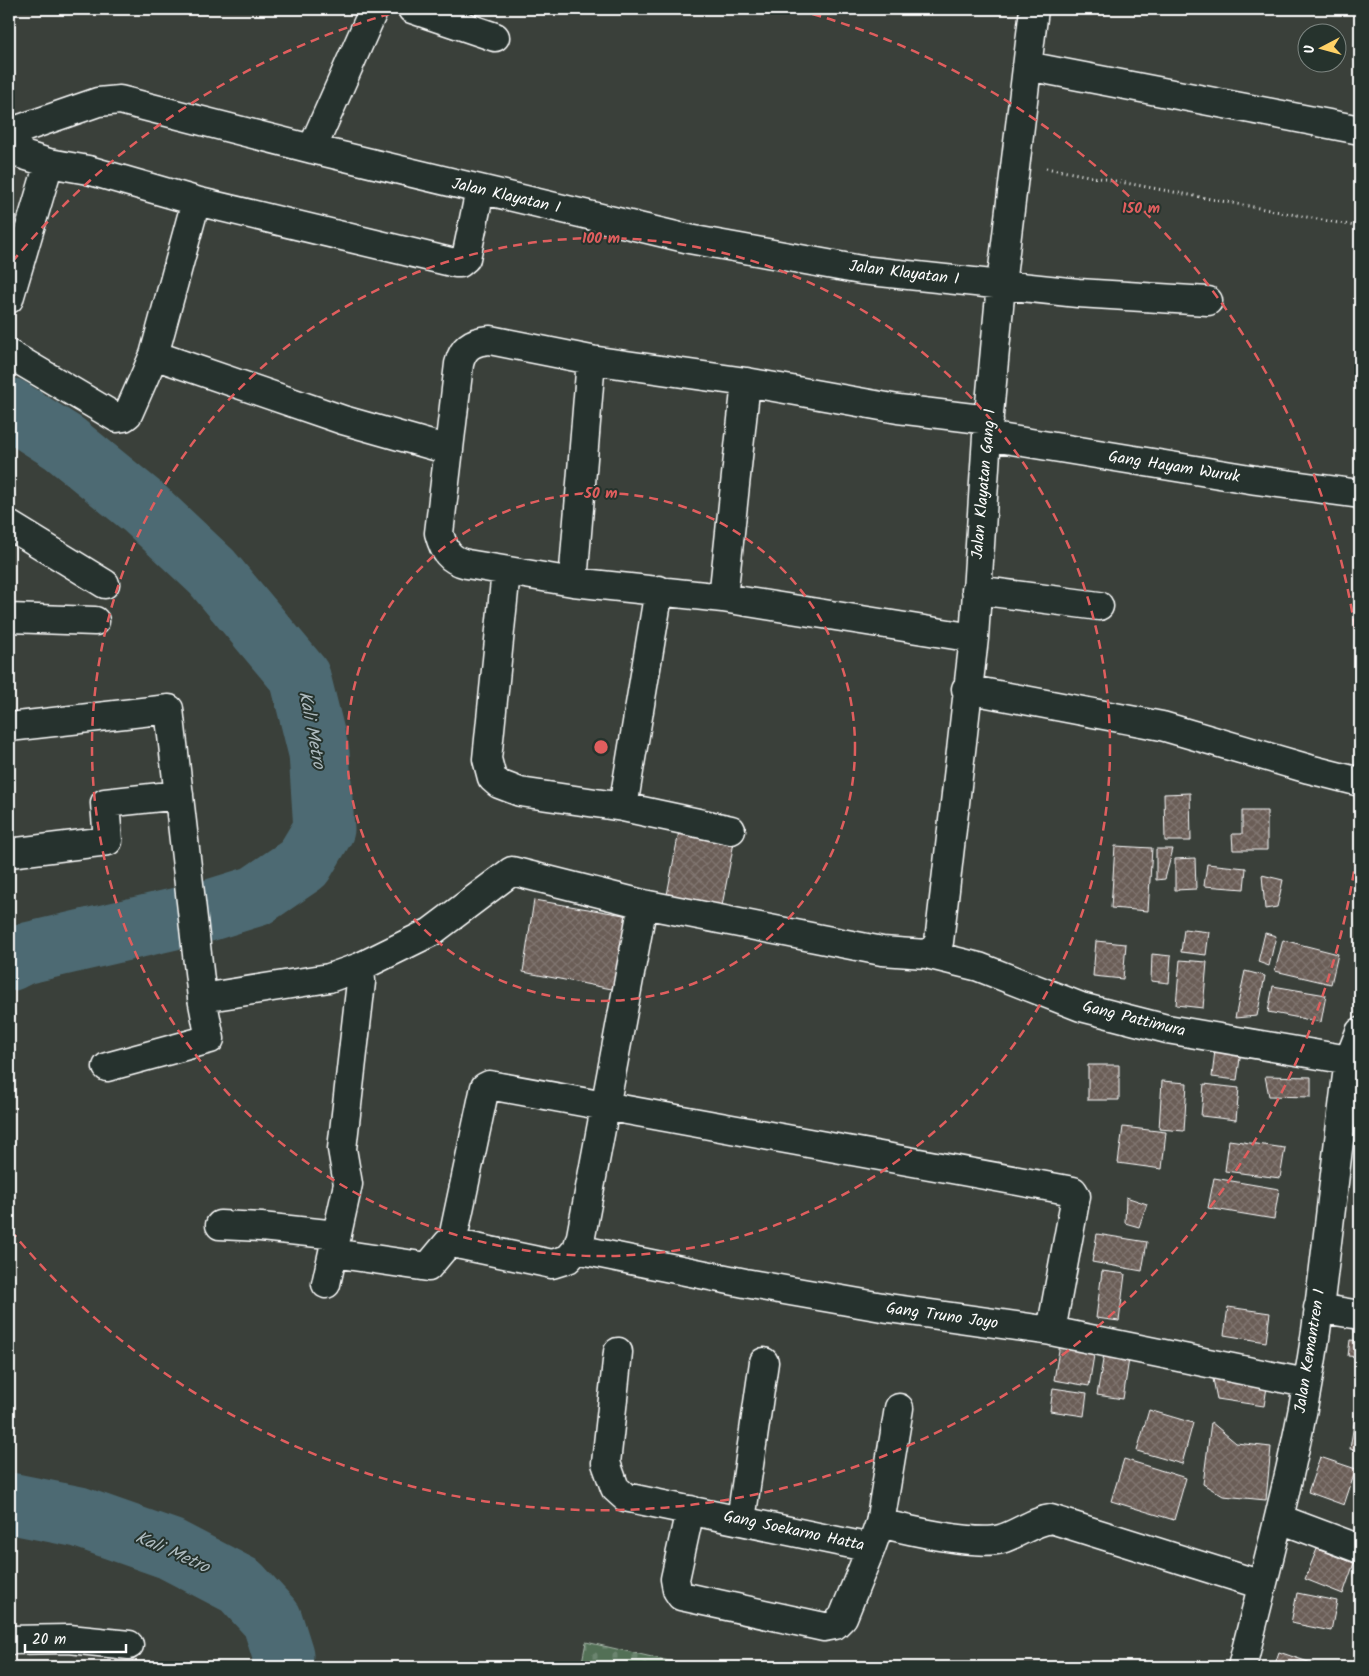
<svg xmlns="http://www.w3.org/2000/svg" width="1369" height="1676" font-family="Kalam,sans-serif">
	<style>
		.cemetery { fill: url(#cemetery-stones); stroke: #a8b7aa }
		.lines { fill: none; stroke-linecap: round; stroke-linejoin: round }
		.river { stroke: #4d6a73; stroke-width: 61 }
		.building { fill: url(#building-cross-hatch); stroke: #fff }
		.minor-casing { stroke: #fff; stroke-width: 31 }
		.path { stroke: #fff; stroke-width: 3; stroke-dasharray: 1 4; stroke-linecap: butt }
		.minor { stroke: #26332d; stroke-width: 28 }
		.ring { fill: none; stroke: #e05e5e; stroke-width: 2.5; stroke-dasharray: 9 6 }
		.labels { text-anchor: middle; dominant-baseline: central; stroke-width: 4; stroke-linejoin: round; paint-order: stroke }
		.street-label { font-size: 16px; fill: #fff; stroke: #26332d }
		.water-label { font-size: 18px; font-style: italic; fill: #afbcc0; stroke: #26332d }
		.centre { fill: #e05e5e; stroke: #26332d; stroke-width: 2.5 }
		.ring-label { font-size: 15px; text-anchor: middle; font-weight: bold; fill: #e05e5e; stroke: #26332d; stroke-width: 4; stroke-linejoin: round; paint-order: stroke }
	</style>
	<defs>
		<pattern id="cemetery-stones" width="16" height="16" patternUnits="userSpaceOnUse" patternTransform="scale(1.25)"><rect width="16" height="16" fill="#526f56"/><path d="M2 7V4a2 2 0 0 1 4 0v3zM10 15v-3a2 2 0 0 1 4 0v3z" fill="#6c856f"/></pattern>
		<pattern id="building-cross-hatch" width="8" height="8" patternUnits="userSpaceOnUse" patternTransform="scale(1.25)"><rect width="8" height="8" fill="#6a5d57"/><path d="M0 0l8 8M0 8l8-8" fill="none" stroke="#807570"/></pattern>
	</defs>
	<rect width="100%" height="100%" fill="#3a403a"/>
	<filter id="ink" filterUnits="userSpaceOnUse"><feTurbulence type="fractalNoise" baseFrequency=".02" numOctaves="2"/><feDisplacementMap in="SourceGraphic" scale="10" xChannelSelector="R" yChannelSelector="G"/><feConvolveMatrix kernelMatrix="1 2 1 2 8 2 1 2 1" color-interpolation-filters="sRGB"/></filter>
	<g filter="url(#ink)">
		<path class="cemetery" d="M586 1642 696 1667H581Z"/>
		<g class="lines">
			<path class="river" d="M9 408 64 443 144 508 212 572 300 677 319 753 324 829 303 864 256 896 204 912 23 954 9 961
				M9 1503 79 1517 170 1549 241 1586 272 1620 283 1655 282 1667"/>
		</g>
		<path class="building" d="M1190 793 1191 841H1165L1164 794Z
			M1242 811H1267V850H1233L1232 834H1242Z
			M680 826 735 837 722 906 667 895Z
			M1115 846 1152 848 1148 911 1111 908Z
			M1156 849H1173L1165 879 1156 880Z
			M1195 858 1196 889 1175 890V859Z
			M1207 864 1246 868 1244 889 1204 886Z
			M1262 875 1283 880 1277 907 1265 909Z
			M534 900 630 916 617 990 523 972Z
			M1184 929 1209 932 1206 955 1181 952Z
			M1265 933 1276 936 1269 966 1258 962Z
			M1283 940 1338 954 1331 984 1275 971Z
			M1096 941 1126 944 1123 979 1093 976Z
			M1152 954 1171 956 1169 983 1151 981Z
			M1180 960 1207 962 1203 1008 1176 1005Z
			M1245 971 1265 976 1257 1016 1235 1018Z
			M1273 986 1326 995 1321 1022 1268 1012Z
			M1216 1041 1242 1044 1237 1080 1212 1077Z
			M1088 1065H1119V1100H1088Z
			M1265 1076 1311 1077V1097L1269 1096Z
			M1162 1081 1187 1083 1184 1131 1159 1129Z
			M1204 1084 1239 1088 1236 1120 1201 1116Z
			M1123 1127 1166 1132 1162 1169 1118 1163Z
			M1229 1140 1285 1148 1280 1178 1225 1171Z
			M1214 1178 1279 1189 1274 1219 1208 1208Z
			M1126 1197 1147 1204 1139 1227 1125 1223Z
			M1097 1234 1147 1242 1142 1271 1092 1262Z
			M1102 1271 1125 1274 1119 1321 1096 1318Z
			M1228 1307 1270 1313 1266 1342 1224 1335Z
			M1350 1340 1360 1341V1357L1348 1356Z
			M1060 1344 1095 1349 1089 1386 1054 1380Z
			M1105 1348 1130 1352 1123 1399 1097 1395Z
			M1213 1379 1267 1387 1264 1406 1217 1399Z
			M1053 1388 1087 1393 1084 1416 1050 1411Z
			M1149 1410 1193 1423 1182 1464 1137 1451Z
			M1356 1411H1360V1451L1350 1449Z
			M1211 1422 1236 1443 1271 1447 1266 1500 1223 1496 1203 1484Z
			M1320 1457 1356 1469 1344 1505 1308 1492Z
			M1124 1459 1186 1478 1174 1520 1111 1501Z
			M1317 1549 1354 1563 1343 1594 1305 1579Z
			M1297 1593 1337 1601 1331 1631 1291 1623Z
			M1279 1652 1323 1667H1274Z
			M1356 1656 1360 1658V1667H1353Z"/>
		<g class="lines">
			<defs>
				<path id="minor" d="M412 9 495 37
					M1027 66 1360 130
					M312 149 374 9
					M49 163 20 154 15 140 20 129 98 102 120 100 312 149 689 239 861 270 1078 293 1208 301
					M9 299 49 163 88 170 196 201
					M9 354 117 418 124 417 128 414 154 355 343 420 449 450
					M154 355 196 201 455 263H460L466 258 480 190
					M987 436 1256 480 1360 494
					M9 525 105 584
					M506 571 487 759 492 778 499 784 520 792 623 807 731 830
					M573 582 591 360
					M976 590 1099 606
					M723 598 746 382
					M9 618 95 621
					M974 638 723 598 573 582 467 564C449 560 444 551 439 533L459 364C463 347 473 341 490 340L591 360 746 382 898 409 989 420
					M966 689 1162 726 1309 769 1360 782
					M9 727 169 709 202 998 210 1039 107 1067
					M623 807 659 590
					M9 853 108 841 105 803 179 795
					M926 954 934 949 939 942 974 638 987 436 1001 285 1034 9
					M202 998 329 978 360 967
					M220 1225 261 1227 337 1235
					M452 1243 485 1087 489 1085 1073 1191 1076 1196 1051 1331
					M577 1249 745 1283 888 1308 1051 1331 1306 1383
					M333 1253 428 1267 448 1243H452L552 1264 568 1259 577 1249 581 1236 643 904
					M326 1284 348 1184 342 1149 361 982 360 967 431 932 512 871 643 904 882 951 926 954 979 967 1081 1007 1167 1029 1349 1060
					M1318 1308 1360 1315
					M618 1352 606 1463 615 1488 625 1497 871 1548 880 1523C907 1530 977 1546 1001 1539 1018 1534 1034 1521 1051 1519L1262 1585
					M690 1510 675 1579 677 1590 681 1596 824 1627 835 1625 843 1617 871 1548
					M1280 1519 1360 1549
					M741 1520 764 1362
					M880 1523 899 1408
					M9 1640 69 1639 129 1645
					M1242 1667C1269 1556 1300 1445 1316 1331 1328 1241 1337 1150 1349 1060L1360 1032"/>
			</defs>
			<use href="#minor" class="minor-casing"/>
			<path class="path" d="M1046 168 1360 227"/>
			<use href="#minor" class="minor"/>
		</g>
	</g>
	<g class="ring">
		<circle cx="601" cy="747" r="254"/>
		<circle cx="601" cy="747" r="509"/>
		<path d="M1360 827A763 763 0 0 1 12 1232M12 262A763 763 0 0 1 404 10M798 10A763 763 0 0 1 1360 667"/>
	</g>
	<g class="labels">
		<g class="street-label">
			<text transform="translate(506 196) rotate(13)">Jalan Klayatan I</text>
			<text transform="translate(904 273) rotate(7)">Jalan Klayatan I</text>
			<text transform="translate(1174 467) rotate(9)">Gang Hayam Wuruk</text>
			<text transform="translate(984 484) rotate(-85)">Jalan Klayatan Gang 1</text>
			<text transform="translate(1134 1019) rotate(14)">Gang Pattimura</text>
			<text transform="translate(942 1316) rotate(8)">Gang Truno Joyo</text>
			<text transform="translate(1310 1351) rotate(-81)">Jalan Kemantren 1</text>
			<text transform="translate(794 1531) rotate(12)">Gang Soekarno Hatta</text>
		</g>
		<g class="water-label">
			<text transform="translate(311 730) rotate(79)">Kali Metro</text>
			<text transform="translate(172 1553) rotate(24)">Kali Metro</text>
		</g>
	</g>
	<circle cx="601" cy="747" r="8" class="centre"/>
	<g class="ring-label">
		<text x="1141" y="213">150 m</text>
		<text x="601" y="243">100 m</text>
		<text x="601" y="498">50 m</text>
	</g>
	<rect width="1369" height="1676" fill="none" stroke="#26332d" stroke-width="30"/>
	<rect x="15" y="15" width="1339" height="1646" fill="none" stroke="#fff" stroke-width="2" filter="url(#ink)"/>
	<g transform="translate(1322 48) rotate(264)"><circle r="24" fill="#26332d" stroke="#7d8581"/>
	<path d="M0-4L9 19L0 12L-9 19Z" fill="#ffd166"/>
	<text y="-8" font-size="14" font-weight="bold" text-anchor="middle" fill="#ffffff">U</text>
	</g>
	<path d="M25 1644v8h101v-8" fill="none" stroke="#ffffff" stroke-width="2.5"/>
	<text x="32" y="1644" font-size="15" fill="#ffffff" stroke="#26332d" stroke-width="4" paint-order="stroke">20 m</text>
</svg>
